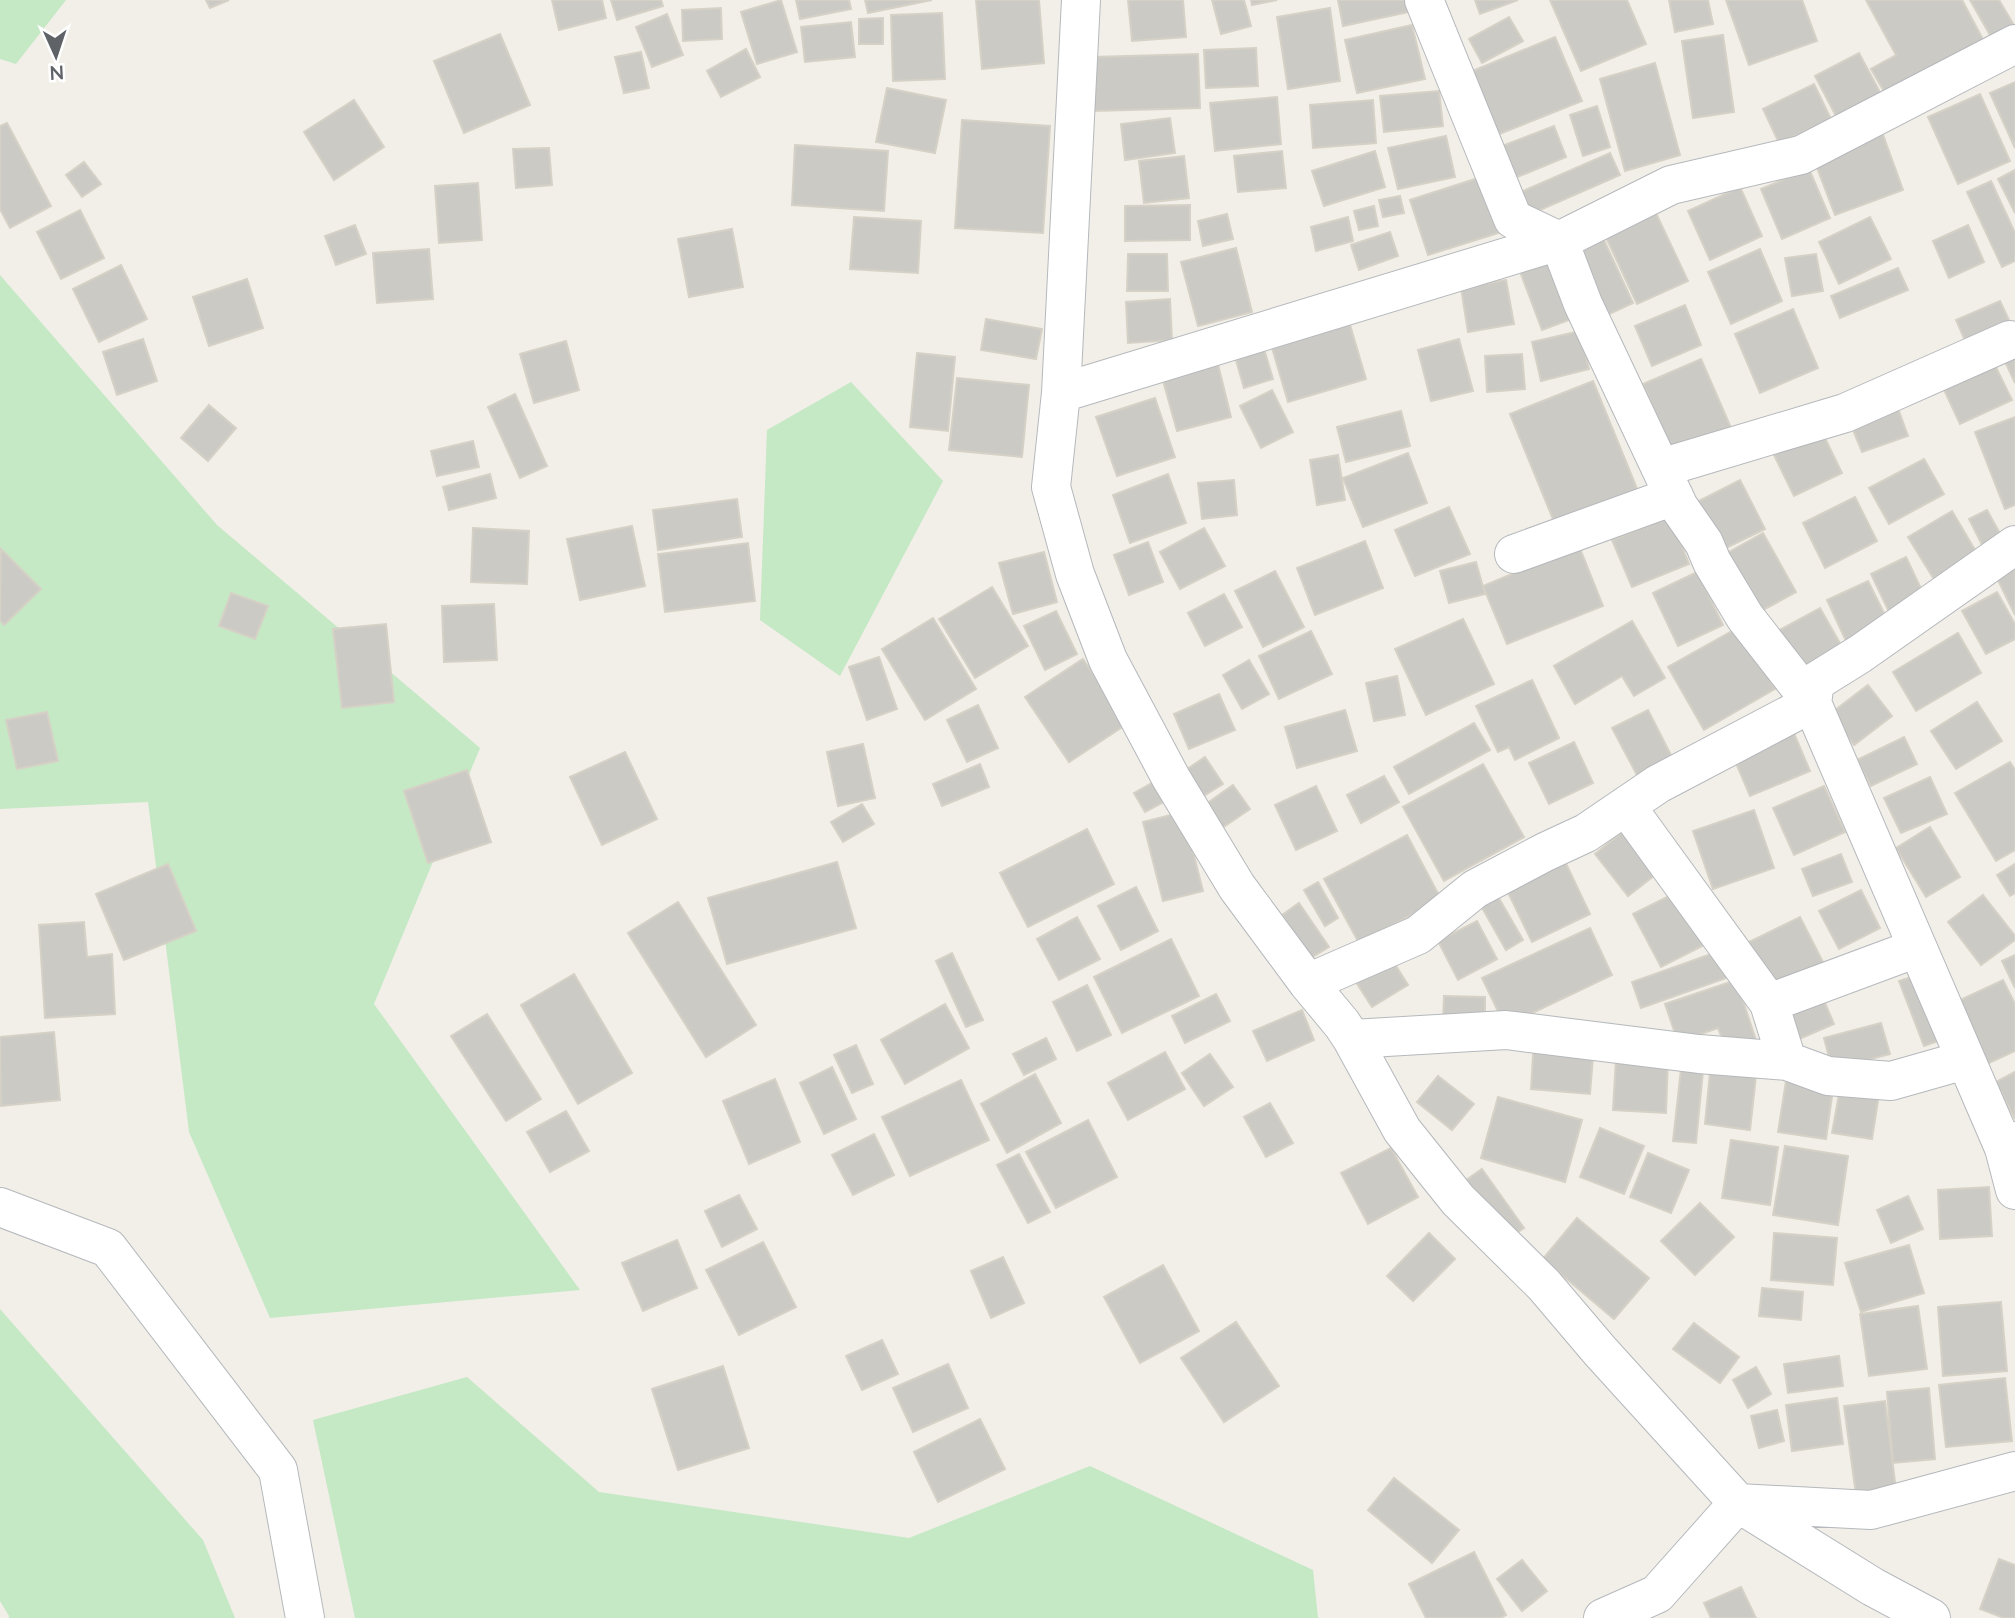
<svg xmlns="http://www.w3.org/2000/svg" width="2015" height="1618" font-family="Lato,sans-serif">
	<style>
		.green { fill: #c5e8c5 }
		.building { fill: #cccac5; stroke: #d6d1c6; stroke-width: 2 }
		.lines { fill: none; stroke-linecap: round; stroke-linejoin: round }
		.minor-casing { stroke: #b5b8bc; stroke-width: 40 }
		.minor { stroke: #fff; stroke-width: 38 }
	</style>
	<rect width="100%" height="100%" fill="#f1efe8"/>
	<path class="green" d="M0 0H66L16 64 0 59Z
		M0 275 217 525 480 748 374 1004 580 1290 270 1318 189 1132 148 802 0 809Z
		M851 382 943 481 840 676 760 620 767 430Z
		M0 1309 203 1540 235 1618H9V1616L0 1601Z
		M467 1377 599 1492 909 1538 1090 1466 1313 1570 1318 1618H355L313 1420Z"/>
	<path class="building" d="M206 0H229L210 8Z
		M552 0H602L606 18 559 30Z
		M611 0H661L663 6 617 20Z
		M781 0 797 52 757 64 741 12Z
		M796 0H849L851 9 800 19Z
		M865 0H932L868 13Z
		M976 0H1039L1044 63 982 69Z
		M1128 0H1183L1186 37 1132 41Z
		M1212 0H1244L1251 26 1221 34Z
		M1251 0H1277L1252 5Z
		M1338 0H1416L1418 10 1343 26Z
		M1475 0H1518L1480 14Z
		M1550 0H1627L1646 44 1581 71Z
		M1669 0H1708L1713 24 1675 32Z
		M1726 0H1802L1817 41 1749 65Z
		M1866 0H1962L1985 43 1886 95 1871 69 1896 55Z
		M1970 0H1999L2015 27 1994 42Z
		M721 8 722 39 683 41 682 10Z
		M1330 8 1340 81 1288 89 1277 17Z
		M942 13 945 79 893 81 891 15Z
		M667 14 683 55 652 67 636 27Z
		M1509 17 1523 41 1482 63 1469 39Z
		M883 18V44H859V19Z
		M851 22 855 57 805 62 801 27Z
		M1412 25 1425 79 1357 93 1345 40Z
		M500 34 530 105 464 133 434 61Z
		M1723 35 1734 112 1693 118 1682 41Z
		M1555 37 1582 101 1497 135 1470 72Z
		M1256 48 1258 86 1206 88 1204 50Z
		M746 49 760 77 721 97 707 71Z
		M641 52 649 88 624 93 615 57Z
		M1859 53 1882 96 1838 120 1815 76Z
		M1198 54 1200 108 1094 111 1092 57Z
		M1655 63 1680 155 1625 171 1600 79Z
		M2015 82V148L1990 93Z
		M1814 84 1831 119 1779 143 1763 109Z
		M887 88 946 100 935 153 876 142Z
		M1439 91 1443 126 1384 132 1380 96Z
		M1980 94 2010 161 1958 184 1928 117Z
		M1277 97 1281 144 1215 151 1210 103Z
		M354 100 384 147 334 180 304 132Z
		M1373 100 1376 143 1313 148 1310 105Z
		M1597 106 1610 147 1583 156 1570 115Z
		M1170 118 1175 153 1125 160 1121 124Z
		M962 120 1050 126 1043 233 955 228Z
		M7 123 51 206 10 228 0 209V126Z
		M1554 126 1566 157 1515 178 1502 146Z
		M1882 132 1903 190 1835 215 1813 157Z
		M1446 136 1455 177 1398 189 1388 148Z
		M795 145 888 151 884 211 792 205Z
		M549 148 552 185 516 188 513 149Z
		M1282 151 1286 188 1238 192 1234 156Z
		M1375 151 1385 187 1324 206 1312 171Z
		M1610 153 1620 175 1531 214 1521 192Z
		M1184 156 1189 198 1144 203 1139 161Z
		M84 162 101 184 82 197 66 175Z
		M1809 169 1830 218 1782 239 1761 189Z
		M2015 170V213L1998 179Z
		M1481 177 1498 233 1428 255 1410 200Z
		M1991 181 2015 233V261L2002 267 1967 192Z
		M478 183 482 240 439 243 435 186Z
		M1740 187 1762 236 1710 260 1688 211Z
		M1400 196 1404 213 1383 217 1379 200Z
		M1190 205V240L1125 241V206Z
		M1374 206 1378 226 1359 230 1354 211Z
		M1654 209 1688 281 1637 304 1604 233Z
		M80 210 104 258 61 279 37 232Z
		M1227 214 1233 239 1203 246 1198 221Z
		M854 217 921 221 918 273 850 269Z
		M1348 217 1353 241 1316 251 1311 227Z
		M1870 217 1891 259 1839 284 1819 242Z
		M355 225 366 254 336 265 325 236Z
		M1968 225 1984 262 1949 278 1933 241Z
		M732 229 743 287 689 297 678 239Z
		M1390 232 1398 256 1359 270 1351 245Z
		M1603 238 1633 303 1601 318 1571 253Z
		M1551 246 1577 317 1542 330 1515 258Z
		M1236 248 1252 312 1198 326 1181 262Z
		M429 249 433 299 377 303 373 253Z
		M1760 249 1782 301 1731 324 1708 272Z
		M1128 254H1167L1168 291H1127Z
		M1816 254 1823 291 1792 296 1785 258Z
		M121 265 147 319 99 342 73 289Z
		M1898 268 1908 290 1840 318 1831 296Z
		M247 279 263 328 209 346 193 297Z
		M1506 280 1514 324 1468 332 1461 288Z
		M1170 299 1172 340 1128 343 1126 302Z
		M2000 301 2015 333 1970 352 1956 320Z
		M1685 305 1701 345 1652 366 1635 326Z
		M1793 309 1818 368 1760 393 1735 334Z
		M1348 318 1366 379 1288 402 1270 341Z
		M986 319 1042 329 1036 359 981 350Z
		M1580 331 1589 369 1541 381 1532 342Z
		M143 339 157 381 117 395 103 352Z
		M1459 339 1473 391 1431 401 1418 350Z
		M566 341 579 390 534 403 520 354Z
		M1262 342 1273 379 1244 388 1233 350Z
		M2015 349V383L2002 355Z
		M917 353 955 357 948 431 910 427Z
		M1522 354 1525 389 1487 392 1485 356Z
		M1990 355 2012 400 1960 424 1939 379Z
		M1216 356 1231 417 1177 431 1160 370Z
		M1701 359 1735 437 1677 462 1643 384Z
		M957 378 1029 385 1022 457 949 450Z
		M1593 381 1640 496 1557 529 1510 414Z
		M1272 390 1293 432 1261 448 1240 406Z
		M515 394 547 466 520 478 488 407Z
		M1155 398 1175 457 1117 476 1096 417Z
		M1896 403 1908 436 1862 452 1849 420Z
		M209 405 236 428 208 461 181 438Z
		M1401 411 1410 446 1346 462 1337 427Z
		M2015 417V505L2005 509 1975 432Z
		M1821 430 1842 473 1794 496 1773 453Z
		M473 441 479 467 437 476 431 451Z
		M1408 453 1427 503 1363 527 1343 478Z
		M1338 455 1345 500 1317 505 1310 460Z
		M1924 459 1944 494 1889 524 1869 488Z
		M490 474 496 498 449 510 443 487Z
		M1168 474 1186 523 1130 543 1113 495Z
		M1234 480 1237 515 1202 519 1198 483Z
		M1740 480 1765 529 1718 552 1693 504Z
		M1855 497 1877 541 1825 568 1803 523Z
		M737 499 742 537 658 550 653 510Z
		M1449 507 1470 554 1415 576 1395 530Z
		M1987 510 2002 537 1983 547 1969 519Z
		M1952 511 1981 560 1938 586 1908 537Z
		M1670 517 1689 564 1632 587 1612 540Z
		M632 526 645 586 580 600 567 539Z
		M473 528 529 531 527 584 471 582Z
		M1204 528 1225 566 1180 589 1160 552Z
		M1763 533 1796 592 1754 615 1722 556Z
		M1365 541 1383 588 1315 615 1297 568Z
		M1148 542 1163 582 1129 595 1114 555Z
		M748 543 755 601 665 612 658 554Z
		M1579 546 1603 606 1507 644 1483 586Z
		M1 549 41 589 4 625 0 620Z
		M1044 552 1057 602 1013 614 999 563Z
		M1906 557 1925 597 1890 614 1871 574Z
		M1476 562 1485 594 1449 603 1440 571Z
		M2015 562V615L1994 572Z
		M1275 571 1304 627 1263 647 1235 591Z
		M1697 572 1723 625 1678 646 1653 593Z
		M1868 581 1888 621 1846 641 1827 600Z
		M992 587 1028 646 975 678 939 619Z
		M1997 592 2015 624V639L1986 654 1962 611Z
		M231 593 268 606 255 639 219 626Z
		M1224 594 1242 627 1205 646 1188 613Z
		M494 604 497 660 444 662 442 606Z
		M1820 608 1845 652 1799 677 1774 633Z
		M1056 611 1077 654 1045 670 1024 626Z
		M933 618 976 689 925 720 882 649Z
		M1463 619 1494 684 1426 715 1395 649Z
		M1632 621 1665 678 1634 696 1622 676 1575 704 1554 666Z
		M386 624 394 702 342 708 333 629Z
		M1739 627 1775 689 1704 730 1668 667Z
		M1311 631 1332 674 1279 699 1259 656Z
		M1958 633 1981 673 1916 711 1893 672Z
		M879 657 897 709 867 720 849 667Z
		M1083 659 1127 724 1069 762 1025 697Z
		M1249 660 1269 694 1242 709 1223 675Z
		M1397 676 1405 715 1374 721 1366 683Z
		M1532 680 1559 738 1515 760 1509 747 1498 752 1476 706Z
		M1868 685 1892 716 1854 745 1830 714Z
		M1219 694 1235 730 1189 749 1174 714Z
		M1977 702 2002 741 1956 769 1931 731Z
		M978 705 998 748 967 762 947 720Z
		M1345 710 1357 751 1297 768 1285 727Z
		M1648 710 1673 759 1638 777 1612 728Z
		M47 712 58 761 17 769 6 720Z
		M1474 723 1490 750 1409 794 1394 767Z
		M1793 731 1810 771 1750 796 1733 756Z
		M1904 737 1917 764 1871 786 1857 760Z
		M1574 742 1593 783 1549 804 1529 763Z
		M863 744 875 798 838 806 827 752Z
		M625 752 657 819 602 845 570 777Z
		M1205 757 1223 784 1194 802 1177 776Z
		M2010 762 2015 770V850L1996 861 1955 793Z
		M980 764 989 787 942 806 933 784Z
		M1483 764 1524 837 1444 881 1403 807Z
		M467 770 491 842 428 863 404 791Z
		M1164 776 1175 796 1145 812 1134 793Z
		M1384 776 1399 802 1361 823 1347 795Z
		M1930 777 1947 814 1901 833 1884 798Z
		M1233 785 1250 809 1212 835 1195 812Z
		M1316 786 1337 831 1296 850 1275 805Z
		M1824 786 1845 832 1794 855 1773 808Z
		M862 804 874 824 843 842 831 822Z
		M1754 810 1774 868 1713 889 1693 831Z
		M1183 812 1203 891 1163 901 1143 822Z
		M1630 826 1664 868 1628 896 1595 854Z
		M1930 827 1960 877 1926 897 1896 848Z
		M1087 829 1114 884 1028 927 1000 873Z
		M1407 835 1441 899 1359 943 1324 879Z
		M1561 853 1590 914 1532 942 1503 882Z
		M1841 854 1852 882 1813 896 1802 869Z
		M837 862 856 928 727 964 708 898Z
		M168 864 196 931 124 960 96 894Z
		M2015 864V893L2010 896 1997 875Z
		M1318 882 1338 918 1325 926 1304 890Z
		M1136 887 1158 931 1121 950 1098 906Z
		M1493 888 1523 940 1506 950 1476 897Z
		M1681 890 1708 943 1661 967 1633 914Z
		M1861 890 1880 928 1839 949 1819 911Z
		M1983 895 2015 936V940L1981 965 1948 922Z
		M678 902 756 1025 706 1057 628 933Z
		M1299 903 1329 947 1311 958 1282 915Z
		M1077 917 1100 959 1059 980 1037 939Z
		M1800 917 1824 964 1770 990 1747 943Z
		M1477 921 1497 959 1458 980 1438 941Z
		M84 922 87 957 112 954 115 1014 45 1018 39 925Z
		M1590 928 1612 975 1505 1026 1482 978Z
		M1171 939 1199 996 1122 1033 1094 977Z
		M1725 949 1735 975 1641 1008 1632 982Z
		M952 953 983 1020 966 1027 936 961Z
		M1388 953 1408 985 1372 1007 1352 976Z
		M2015 955V988L2002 961Z
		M1926 972 1950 1037 1924 1046 1899 981Z
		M574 974 632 1073 578 1104 521 1005Z
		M1736 980 1756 1040 1726 1049 1718 1028 1678 1042 1665 1004Z
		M2003 980 2015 1004V1051L1987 1064 1958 1001Z
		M1087 985 1111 1035 1077 1051 1053 1002Z
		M1819 989 1834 1024 1797 1040 1782 1005Z
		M1216 994 1230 1021 1185 1043 1172 1016Z
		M1444 996 1485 997V1023L1443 1022Z
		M945 1004 969 1048 905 1084 881 1040Z
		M1302 1010 1314 1040 1267 1061 1253 1031Z
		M487 1014 541 1099 506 1121 451 1036Z
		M1881 1023 1890 1054 1832 1069 1824 1038Z
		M54 1032 60 1100 1 1106 0 1037Z
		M1046 1038 1056 1059 1024 1075 1013 1054Z
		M1534 1039 1594 1044 1590 1094 1531 1089Z
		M856 1045 873 1084 852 1093 834 1055Z
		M1165 1052 1185 1089 1128 1120 1108 1083Z
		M1210 1054 1233 1087 1204 1106 1182 1073Z
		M1616 1058 1668 1060 1666 1113 1613 1110Z
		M1711 1062 1757 1067 1750 1130 1705 1124Z
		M832 1067 856 1119 824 1134 800 1083Z
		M1681 1069 1703 1071 1696 1143 1673 1141Z
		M2015 1072V1119L1996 1082Z
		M1035 1074 1061 1123 1007 1153 981 1104Z
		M1787 1075 1834 1082 1826 1139 1778 1132Z
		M1438 1076 1474 1104 1452 1130 1417 1102Z
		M775 1079 800 1142 749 1164 723 1101Z
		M961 1080 989 1140 910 1176 882 1117Z
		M1841 1083 1880 1088 1872 1139 1832 1133Z
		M1498 1097 1582 1120 1565 1182 1481 1158Z
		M1270 1103 1293 1143 1266 1157 1244 1117Z
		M566 1111 589 1151 550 1172 527 1132Z
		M1088 1120 1117 1177 1056 1208 1026 1152Z
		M1600 1128 1644 1146 1624 1194 1580 1177Z
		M874 1134 894 1175 853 1195 832 1155Z
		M1731 1140 1778 1147 1770 1205 1722 1198Z
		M1785 1146 1848 1156 1838 1225 1773 1215Z
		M1391 1148 1418 1197 1368 1224 1341 1173Z
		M1648 1153 1689 1170 1671 1213 1630 1197Z
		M1019 1154 1050 1212 1028 1223 997 1165Z
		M1482 1169 1524 1228 1505 1241 1462 1183Z
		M1989 1187 1992 1236 1940 1239 1938 1190Z
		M739 1195 757 1229 722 1247 705 1211Z
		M1908 1196 1923 1229 1891 1243 1877 1210Z
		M1700 1203 1734 1237 1695 1275 1661 1241Z
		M1577 1218 1649 1278 1614 1319 1543 1259Z
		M1429 1233 1455 1259 1413 1301 1387 1276Z
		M1774 1233 1837 1238 1833 1285 1771 1280Z
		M677 1240 697 1288 643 1311 622 1263Z
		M763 1242 796 1307 739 1335 706 1270Z
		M1909 1245 1924 1293 1861 1312 1845 1263Z
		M1003 1257 1024 1303 991 1318 971 1271Z
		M1163 1265 1199 1331 1140 1363 1104 1297Z
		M1762 1288 1803 1292 1801 1320 1759 1316Z
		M2001 1302 2007 1371 1943 1376 1938 1307Z
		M1918 1306 1927 1369 1869 1376 1860 1314Z
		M1236 1322 1279 1386 1224 1422 1181 1358Z
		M1694 1323 1739 1357 1720 1383 1673 1349Z
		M882 1340 898 1374 862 1390 846 1356Z
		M1839 1356 1843 1386 1788 1393 1784 1364Z
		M948 1364 968 1408 913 1432 893 1388Z
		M723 1366 749 1448 678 1470 652 1389Z
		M1756 1367 1771 1394 1748 1408 1733 1380Z
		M2005 1378 2012 1441 1946 1447 1939 1385Z
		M1929 1388 1935 1459 1893 1463 1887 1392Z
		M1837 1398 1843 1444 1792 1451 1786 1405Z
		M1885 1401 1896 1490 1856 1495 1844 1406Z
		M1777 1410 1784 1441 1759 1448 1751 1416Z
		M980 1419 1005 1469 938 1502 914 1452Z
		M1394 1478 1459 1530 1432 1563 1368 1510Z
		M1474 1552 1506 1615 1500 1618H1426L1409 1584Z
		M1999 1559 2015 1565V1618H2004L1980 1609Z
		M1522 1560 1547 1591 1522 1611 1497 1579Z
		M1741 1587 1756 1618H1711L1704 1603Z"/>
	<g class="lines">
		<defs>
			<path id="minor" d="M1081 0 1061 393 1051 487 1075 574 1108 660 1171 778 1237 887 1308 983 1342 1024 1352 1039 1402 1130 1458 1200 1544 1285 1600 1351 1738 1503 1873 1587 1931 1618
				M1424 0 1513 219 1559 241 1583 304 1679 507 1704 543 1712 562 1745 617 1812 703 2004 1148
				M1061 393 1559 241 1671 185 1801 155 2015 44
				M1661 468 1845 413 2010 340
				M1514 554 1674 496
				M1626 806 1769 1003 1787 1061
				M1308 983 1418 935 1475 889 1545 852 1586 833 1658 784 1812 703 1815 682 1860 654 2015 545
				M1769 1003 1917 948
				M1352 1039 1506 1030 1699 1054 1787 1061 1828 1076 1891 1081 1965 1060
				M2015 1141 2004 1148 2015 1190
				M0 1207 108 1248 278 1470 305 1618
				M1603 1618 1657 1594 1738 1503 1871 1510 2015 1471"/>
		</defs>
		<use href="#minor" class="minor-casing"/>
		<use href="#minor" class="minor"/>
	</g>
	<g transform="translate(56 56) rotate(177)" stroke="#ffffff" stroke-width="5" paint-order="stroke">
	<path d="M0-5L12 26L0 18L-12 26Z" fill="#5f6368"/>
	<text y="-10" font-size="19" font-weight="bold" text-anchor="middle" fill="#5f6368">N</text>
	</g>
</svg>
